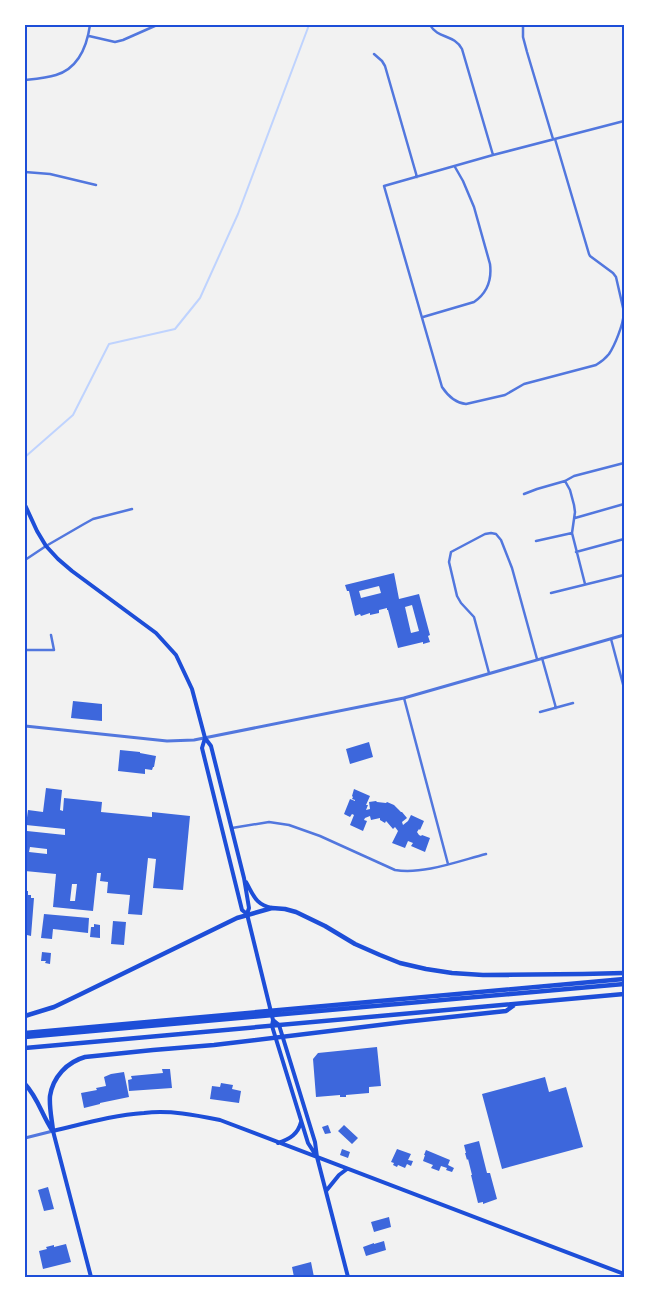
<svg xmlns="http://www.w3.org/2000/svg" width="649" height="1302" font-family="Literata,serif">
	<style>
		.lines { fill: none; stroke-linecap: round; stroke-linejoin: round }
		.stream { stroke: #bfd3fe; stroke-width: 2 }
		.building { fill: #3d67dc; fill-rule: evenodd }
		.minor { stroke: #5277de; stroke-width: 2.5 }
		.tertiary { stroke: #5277de; stroke-width: 3 }
		.secondary { stroke: #1d4ed8; stroke-width: 4 }
		.motorway { stroke: #1d4ed8; stroke-width: 4.5 }
		.neatline { fill: none; stroke: #1d4ed8; stroke-width: 2 }
	</style>
	<rect width="100%" height="100%" fill="#f2f2f2"/>
	<g class="lines">
		<path class="stream" d="M25 457 73 415 109 344 175 329 200 298 238 214 309 25"/>
	</g>
	<path class="building" d="M394 573 399 599 419 594 430 635 428 636 430 642 423 644V642L398 648 388 610H387V608L379 610V613L370 615V613L361 616 360 614 355 616 349 591H347L345 585ZM379 586 381 593 361 598 359 591ZM412 605 419 631 411 633 405 607Z
		M73 701 102 704V721L71 718Z
		M369 742 373 757 350 764 346 749Z
		M120 750 140 752V753L156 756 154 767H153L152 770 145 769V774L118 771Z
		M46 788 62 790 60 810 63 811 64 798 102 802 101 812 152 817V812L190 816 183 890 153 888 156 859 148 858 142 915 128 914 130 895 107 893 108 882 100 881 101 873H97L93 911 53 907 56 874 25 871V849L27 831 65 835V829L26 825 28 810 43 812ZM30 847 47 849V854L29 852ZM72 884H77L75 901H70Z
		M354 789 370 796 366 805H368L366 810 370 809 369 802 376 801 377 802 386 803 387 802 394 805 401 812H402L407 818 402 822 403 825 408 821 411 815 424 821 420 830 419 829 417 832 419 835 421 836 422 835 430 838 425 852 411 846 413 843 408 841 405 848 392 843 398 831 395 827 393 829 387 822 386 821 385 823 380 820V818L371 820 370 816 365 818 364 820 367 821 363 831 350 825 354 815 352 814 350 817 344 814 350 799 355 801V800L352 799 353 797 352 796Z
		M25 891H28V895H31V898H34L31 936 27 935V938H25Z
		M44 914 89 918 88 933 53 929 52 939 41 938Z
		M113 921 126 922 124 945 111 944Z
		M94 924 100 925V938L90 937 91 927H94Z
		M42 952 51 953 50 964 45 963 46 961H41Z
		M377 1047 381 1086 369 1087V1093L346 1095V1097H340V1095L316 1097 313 1059 318 1053Z
		M162 1069H170L172 1088 129 1091 128 1080 132 1079 131 1076 163 1073Z
		M124 1072 129 1097 100 1103V1104L84 1108 81 1093 97 1090 96 1088 106 1086 104 1077 111 1074Z
		M545 1077 549 1092 566 1087 583 1147 502 1169 482 1094Z
		M221 1083 233 1085 232 1089 241 1091 239 1103 210 1099 212 1086 220 1087Z
		M328 1125 331 1133 325 1134 322 1127Z
		M344 1125 358 1138 352 1144 338 1131Z
		M479 1141 487 1173H490L497 1199 483 1204V1202L478 1203 471 1175H472L468 1159 467 1160 465 1153H466L464 1145Z
		M342 1149 350 1152 348 1158 340 1155Z
		M397 1149 411 1154 408 1160 413 1161 411 1166 407 1164 405 1168 398 1165 397 1167 393 1165 394 1163 391 1162Z
		M426 1150 450 1160 448 1165 454 1168 452 1172 446 1170 447 1168 441 1166 439 1171 431 1168 433 1165 423 1161 425 1155H424Z
		M48 1187 54 1209 44 1211 38 1190Z
		M389 1217 391 1227 374 1232 371 1222Z
		M384 1241 386 1250 366 1256 363 1247 374 1243V1244Z
		M66 1244 71 1262 43 1269 39 1251 47 1249 46 1247 54 1245V1247Z
		M311 1262 314 1277H294L292 1267Z"/>
	<g class="lines">
		<path class="minor" d="M430 25C438 39 454 34 462 49L493 155
			M523 25V37L527 52 553 139
			M89 36 115 42 123 40 157 25
			M374 54 382 61 385 66 417 177
			M25 80C35 79 47 78 56 75 79 68 87 46 90 25
			M624 121 493 155 384 186 442 387C448 396 455 403 466 404L505 395 524 384 596 365C601 362 605 359 609 354 615 345 623 325 624 313
			M555 139 589 254 590 256 613 273 616 277 624 312
			M25 172 50 174 96 185
			M423 317 474 302C487 293 492 280 490 264L474 207 463 181 455 167
			M565 481 570 490 574 505 575 512 572 533 585 584
			M524 494 537 489 565 481 574 476 624 463
			M575 518 624 504
			M536 541 572 533
			M576 552 624 539
			M25 560 46 546 84 524 93 519 132 509
			M551 593 624 575
			M611 639 624 688
			M25 650H54L51 635
			M542 658 556 708
			M489 673 474 617 461 603 457 596 449 562 451 552 485 534 491 533 496 534 501 540 512 568 537 659
			M404 698 448 864
			M540 712 573 703
			M232 828 269 822 289 825 320 836 395 870C422 875 459 861 486 854"/>
		<path class="tertiary" d="M25 726 167 741 194 740 404 698 624 635
			M25 1138 53 1131"/>
		<path class="secondary" d="M25 505 37 531 46 546 58 559 72 571 156 633 176 655 192 689 205 738 211 746 244 878 249 908 247 914
			M205 738 202 748 242 910 247 914 273 1020 272 1026 308 1143 317 1157
			M246 882C254 896 255 904 272 908
			M273 1020 279 1025 315 1142 317 1157 348 1277
			M278 1143C290 1139 298 1134 301 1122
			M326 1191 339 1175 347 1169
			M91 1277 53 1131C83 1124 113 1115 144 1113 170 1110 195 1115 220 1120L624 1274"/>
		<path class="motorway" d="M25 1016 54 1007 79 995 237 918 272 908 285 909 296 912 325 926 355 944 380 955 400 963 426 969 452 973 483 975 583 974 624 973
			M25 1033 624 979
			M25 1037 624 984
			M25 1048 624 994
			M25 1084C38 1098 42 1115 52 1130
			M53 1131C52 1120 49 1107 50 1096 53 1077 67 1062 85 1057L153 1050 214 1045 404 1022 506 1011 513 1006"/>
	</g>
	<rect width="649" height="1302" fill="none" stroke="#ffffff" stroke-width="52"/>
	<rect x="26" y="26" width="597" height="1250" class="neatline"/>
</svg>
